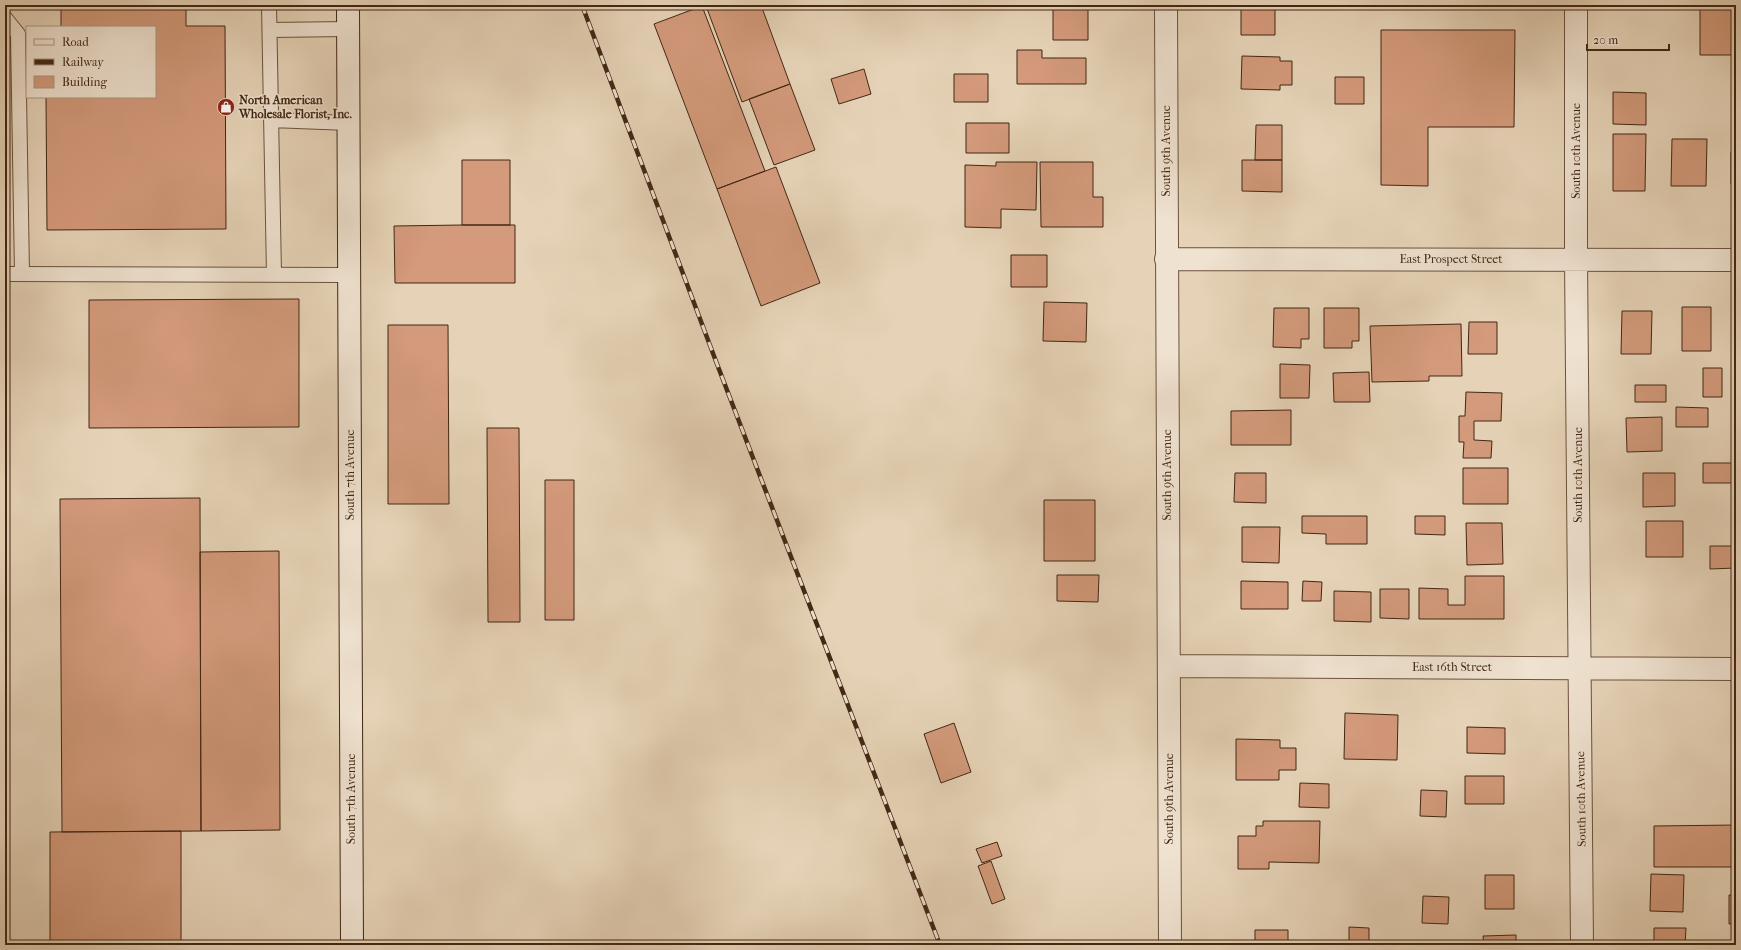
<svg xmlns="http://www.w3.org/2000/svg" width="1741" height="950" font-family="'IM FELL French Canon',serif">
	<style>
		.building { fill: #d39a7b; stroke: #422714 }
		.lines { fill: none; stroke-linecap: round; stroke-linejoin: round }
		.lane-casing { stroke: #6b523d; stroke-width: 16 }
		.street-casing { stroke: #6b523d; stroke-width: 24 }
		.secondary-casing { stroke: #422714; stroke-width: 24 }
		.lane { stroke: #efe2d0; stroke-width: 14 }
		.street { stroke: #efe2d0; stroke-width: 22 }
		.secondary { stroke: #efe2d0; stroke-width: 22 }
		.rail-casing { stroke: #422714; stroke-width: 4.5 }
		.rail { stroke: #efe2d0; stroke-width: 3; stroke-dasharray: 9; stroke-linecap: butt }
		.labels { text-anchor: middle; dominant-baseline: central; stroke-width: 3; stroke-linejoin: round; paint-order: stroke }
		.poi-label { font-size: 12px; font-weight: bold; fill: #422714; stroke: #efe2d0; text-anchor: start }
		.street-label { font-size: 12px; fill: #422714; stroke: #efe2d0 }
	</style>
	<rect width="100%" height="100%" fill="#e6d3b7"/>
	<filter id="stains"><feTurbulence type="fractalNoise" baseFrequency=".005" numOctaves="4"/><feColorMatrix values="0 0 0 0 .2 0 0 0 0 .09 0 0 0 0 .02 0 0 0 .5 -.17"/></filter>
	<radialGradient id="worn" r=".72"><stop offset=".6" stop-color="#630" stop-opacity="0"/><stop offset="1" stop-color="#630" stop-opacity=".3"/></radialGradient>
	<path class="building" d="M61 5H186V26H225L226 229 47 230 46 97H155V27H61Z
		M709 5H761L790 84 742 102 706 6Z
		M1053 5H1088V40H1053Z
		M1241 5H1275V35H1241Z
		M1700 5H1736V55H1700Z
		M702 6 765 171 717 189 654 24Z
		M1381 30H1515L1514 127H1428V186L1381 185Z
		M1017 50H1042V58H1086V84H1017Z
		M1242 56 1280 57V61H1292V85H1280V90L1241 89Z
		M864 69 871 94 839 104 831 79Z
		M954 74H988V102H954Z
		M1335 77H1364V104H1335Z
		M790 84 815 150 774 165 749 99Z
		M1613 92 1646 93V125L1613 124Z
		M966 123H1009V153H966Z
		M1256 125H1282V160H1255Z
		M1613 134H1646L1645 191H1613Z
		M1672 139H1707L1706 186H1671Z
		M1731 152H1736V184H1731Z
		M462 160H510V225H462Z
		M1242 160H1282V192L1242 191Z
		M996 162H1037L1036 210 1001 209V228L965 227V165L996 166Z
		M1040 162H1093V197H1103V227H1041Z
		M776 167 820 283 761 306 717 189Z
		M462 225H515V283H395L394 226Z
		M1011 255H1047V287H1011Z
		M299 299V427L89 428V300Z
		M1044 302 1087 303 1086 342 1043 341Z
		M1682 307H1711V351H1682Z
		M1274 308H1309V339H1301V348L1273 347Z
		M1324 308H1359V341H1352V348H1324Z
		M1622 311H1652L1651 354H1621Z
		M1469 322H1497V354H1468Z
		M1461 324 1462 376H1429V381L1372 382 1370 326Z
		M388 325H448L449 504H388Z
		M1280 364 1310 365 1309 398H1280Z
		M1703 368H1722V397H1703Z
		M1369 372 1370 402H1334L1333 373Z
		M1635 385H1666V402H1635Z
		M1466 392 1502 393 1501 421H1474V440L1492 441 1491 458H1463L1464 442H1459V416H1465Z
		M1676 407 1708 408V427H1676Z
		M1291 410V445H1231V411Z
		M1662 417V451L1627 452 1626 418Z
		M487 428H519L520 622H488Z
		M1703 463H1736V483H1703Z
		M1463 468H1508V504H1463Z
		M1235 473H1266V503L1234 502Z
		M1643 473H1675V506L1643 507Z
		M545 480H574V620H545Z
		M200 498 201 831 62 832 60 499Z
		M1044 500H1095V561H1044Z
		M1302 516H1367V544H1326V534L1302 533Z
		M1415 516H1445V535L1415 534Z
		M1646 521H1683V557H1646Z
		M1466 523H1502L1503 564 1467 565Z
		M1242 527H1280L1279 563 1242 562Z
		M1710 546H1736V568L1710 569Z
		M279 551 280 830 201 831 200 552Z
		M1057 575H1099L1098 602 1057 601Z
		M1465 576H1504V619H1419V588L1448 589V605H1465Z
		M1241 581 1288 582V609H1241Z
		M1303 581 1322 582 1321 601H1302Z
		M1380 589H1409V619L1380 618Z
		M1334 591 1371 592V622L1334 621Z
		M1345 713 1398 715 1397 760 1344 759Z
		M954 723 971 772 941 783 924 734Z
		M1467 727 1505 728V754L1467 753Z
		M1236 739 1280 740V748H1296V770H1279V780H1236Z
		M1465 776H1504V804H1465Z
		M1300 783 1329 784V808L1299 807Z
		M1421 790 1447 791 1446 817 1420 816Z
		M1263 821H1320L1319 863 1269 862V869H1238V836H1256V826H1263Z
		M1736 825V867H1654V826Z
		M181 831V945H50V832Z
		M997 842 1002 856 982 863 976 849Z
		M991 861 1005 899 992 904 978 866Z
		M1651 874 1684 875 1683 912 1650 911Z
		M1485 875H1514V909H1485Z
		M1729 895H1736V924H1729Z
		M1423 896 1449 897 1448 924 1422 923Z
		M1349 927 1369 928V945H1349Z
		M1654 928H1686L1685 945H1654Z
		M1255 930H1288V945H1255Z
		M1516 935V945H1484L1483 936Z"/>
	<g class="lines">
		<defs>
			<path id="lane" d="M269 5 274 275
				M5 18 18 34 22 274
				M270 30 348 29
				M271 120 349 123
				M5 274 350 275"/>
			<path id="street" d="M1166 5 1170 945
				M1576 5V259L1582 945
				M1166 259 1736 260
				M1169 666 1736 669"/>
			<path id="secondary" d="M348 5 352 945"/>
		</defs>
		<use href="#lane" class="lane-casing"/>
		<use href="#street" class="street-casing"/>
		<use href="#secondary" class="secondary-casing"/>
		<use href="#lane" class="lane"/>
		<use href="#street" class="street"/>
		<use href="#secondary" class="secondary"/>
		<defs>
			<path id="rail" d="M582 5 717 364 940 945"/>
		</defs>
		<use href="#rail" class="rail-casing"/>
		<use href="#rail" class="rail"/>
	</g>
	<defs>
		<symbol id="shop-disc" viewBox="-11 -11 22 22"><circle r="9.5" fill="#8f2418" stroke="#efe2d0"/><path d="M-5-2.5h2.3a2.7 3.5 0 0 1 5.4 0H5L5.5 6h-11ZM-1.5-2.5h3a1.5 2.3 0 0 0-3 0Z" fill="#fff"/></symbol>
	</defs>
	<g fill-rule="evenodd">
		<use href="#shop-disc" x="216" y="97" width="20" height="20"/>
	</g>
	<g class="labels">
		<g class="poi-label">
			<text x="239" y="100">North American<tspan x="239" dy="14">Wholesale Florist, Inc.</tspan></text>
		</g>
		<g class="street-label">
			<text transform="translate(1166 151) rotate(-90)">South 9th Avenue</text>
			<text transform="translate(1576 151) rotate(-90)">South 10th Avenue</text>
			<text x="1451" y="259">East Prospect Street</text>
			<text transform="translate(350 475) rotate(-90)">South 7th Avenue</text>
			<text transform="translate(1167 475) rotate(-90)">South 9th Avenue</text>
			<text transform="translate(1578 475) rotate(-90)">South 10th Avenue</text>
			<text x="1452" y="667">East 16th Street</text>
			<text transform="translate(351 799) rotate(-90)">South 7th Avenue</text>
			<text transform="translate(1169 799) rotate(-90)">South 9th Avenue</text>
			<text transform="translate(1581 799) rotate(-91)">South 10th Avenue</text>
		</g>
	</g>
	<rect width="1741" height="950" fill="none" stroke="#e6d3b7" stroke-width="20"/>
	<rect x="6" y="6" width="1729" height="938" fill="none" stroke="#422714" stroke-width="2"/>
	<rect x="10" y="10" width="1721" height="930" fill="none" stroke="#422714"/>
	<rect x="26" y="26" width="130" height="72" fill="#efe2d0" stroke="#aa9785"/>
	<rect x="34" y="39" width="20" height="6" fill="#efe2d0" stroke="#aa9785"/>
	<text x="62" y="46" font-size="12" fill="#422714">Road</text>
	<rect x="34" y="59" width="20" height="6" fill="#422714" stroke="#aa9785"/>
	<text x="62" y="66" font-size="12" fill="#422714">Railway</text>
	<rect x="34" y="76" width="20" height="12" fill="#d39a7b" stroke="#aa9785"/>
	<text x="62" y="86" font-size="12" fill="#422714">Building</text>
	<path d="M1587 44v6h82v-6" fill="none" stroke="#422714" stroke-width="2"/>
	<text x="1593" y="44" font-size="12" fill="#422714" stroke="#efe2d0" stroke-width="3" paint-order="stroke">20 m</text>
	<rect width="100%" height="100%" filter="url(#stains)"/>
	<rect width="100%" height="100%" fill="url(#worn)"/>
</svg>
